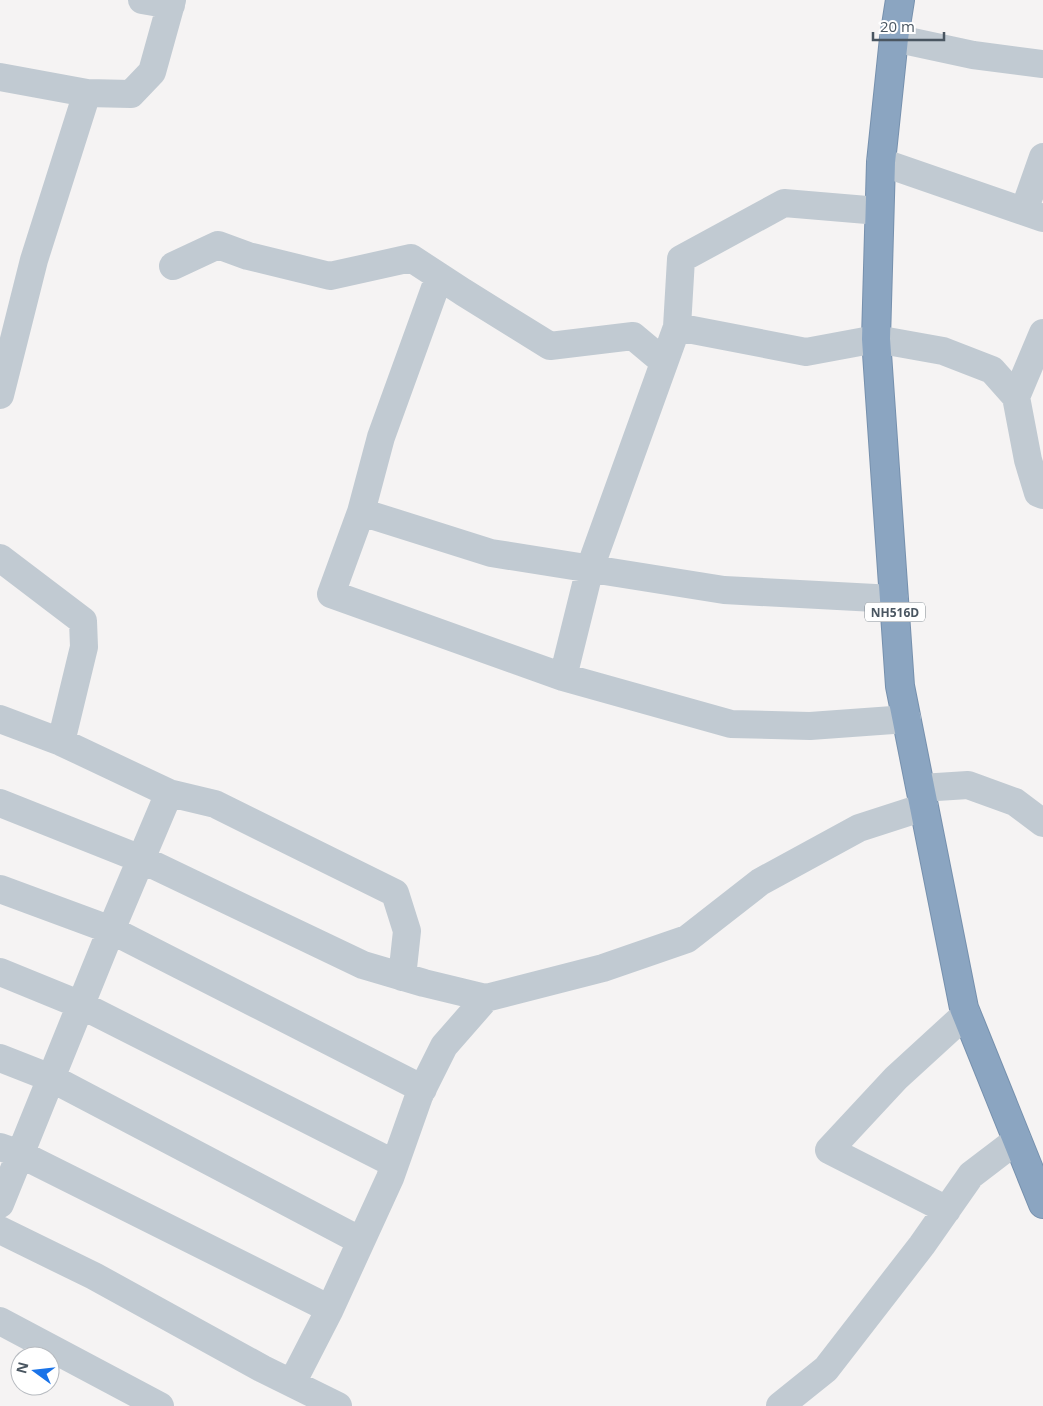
<svg xmlns="http://www.w3.org/2000/svg" width="1043" height="1406" font-family="'Open Sans',sans-serif">
	<style>
		.lines { fill: none; stroke-linecap: round; stroke-linejoin: round }
		.highway-casing { stroke: #7690ad; stroke-width: 30 }
		.minor { stroke: #c1cad2; stroke-width: 28 }
		.highway { stroke: #8ba5c1; stroke-width: 28 }
		.labels { text-anchor: middle; dominant-baseline: central; stroke-width: 4; stroke-linejoin: round; paint-order: stroke }
		.shield { fill: #fff; stroke: #808990; stroke-width: 1 }
		.shield-label { font-size: 12px; font-weight: bold; fill: #4a5661 }
	</style>
	<rect width="100%" height="100%" fill="#f5f3f3"/>
	<g class="lines">
		<defs>
			<path id="highway" d="M900 0 894 38 881 162 876 339 900 686 964 1008 1043 1204"/>
		</defs>
		<use href="#highway" class="highway-casing"/>
		<path class="minor" d="M142 0 171 5
			M894 38 973 55 1043 64
			M0 77 87 93 131 94 152 72 172 0
			M881 162 1043 218
			M1024 211 1043 157
			M173 266 218 245 248 256 330 276 411 258 463 292 550 346 633 336 664 362
			M439 277 381 437 361 512 331 594 563 677 731 724 810 726 907 719
			M677 327 681 259 784 203 879 211
			M0 395 34 260 87 93
			M1016 397 1043 333
			M361 512 491 553 724 590 894 599
			M0 558 83 621 84 647 61 742
			M563 677 590 568 677 327 806 352 876 339 943 351 992 370 1016 397 1028 460 1038 493 1043 495
			M0 719 61 742 169 793 215 804 395 893 407 931 402 977
			M921 788 968 785 1015 802 1043 823
			M0 803 141 859 363 965 424 983 486 998 603 968 687 939 760 882 859 828 924 807
			M0 889 111 930 423 1089
			M0 972 81 1005 395 1164
			M0 1058 51 1078 361 1241
			M0 1147 20 1154 330 1309
			M0 1204 111 930 169 793
			M947 1210 829 1150 896 1078 966 1014
			M0 1230 94 1276 263 1369 338 1406
			M0 1321 160 1406
			M292 1383 330 1309 390 1178 419 1096 444 1046 486 998
			M780 1406 826 1369 922 1245 971 1175 1017 1140"/>
		<use href="#highway" class="highway"/>
	</g>
	<g class="labels">
		<rect class="shield" x="865" y="602.5" width="60" height="19" rx="4"/>
		<g class="shield-label">
			<text x="895" y="612">NH516D</text>
		</g>
	</g>
	<g transform="translate(35 1371) rotate(285)"><circle r="24" fill="#ffffff" stroke="#b7bbc0"/>
	<path d="M0-4L9 19L0 12L-9 19Z" fill="#1a73e8"/>
	<text y="-8" font-size="14" font-weight="bold" text-anchor="middle" fill="#4a5661">N</text>
	</g>
	<path d="M873 32v8h71v-8" fill="none" stroke="#4a5661" stroke-width="2.5"/>
	<text x="880" y="32" font-size="15" fill="#4a5661" stroke="#ffffff" stroke-width="4" paint-order="stroke">20 m</text>
</svg>
